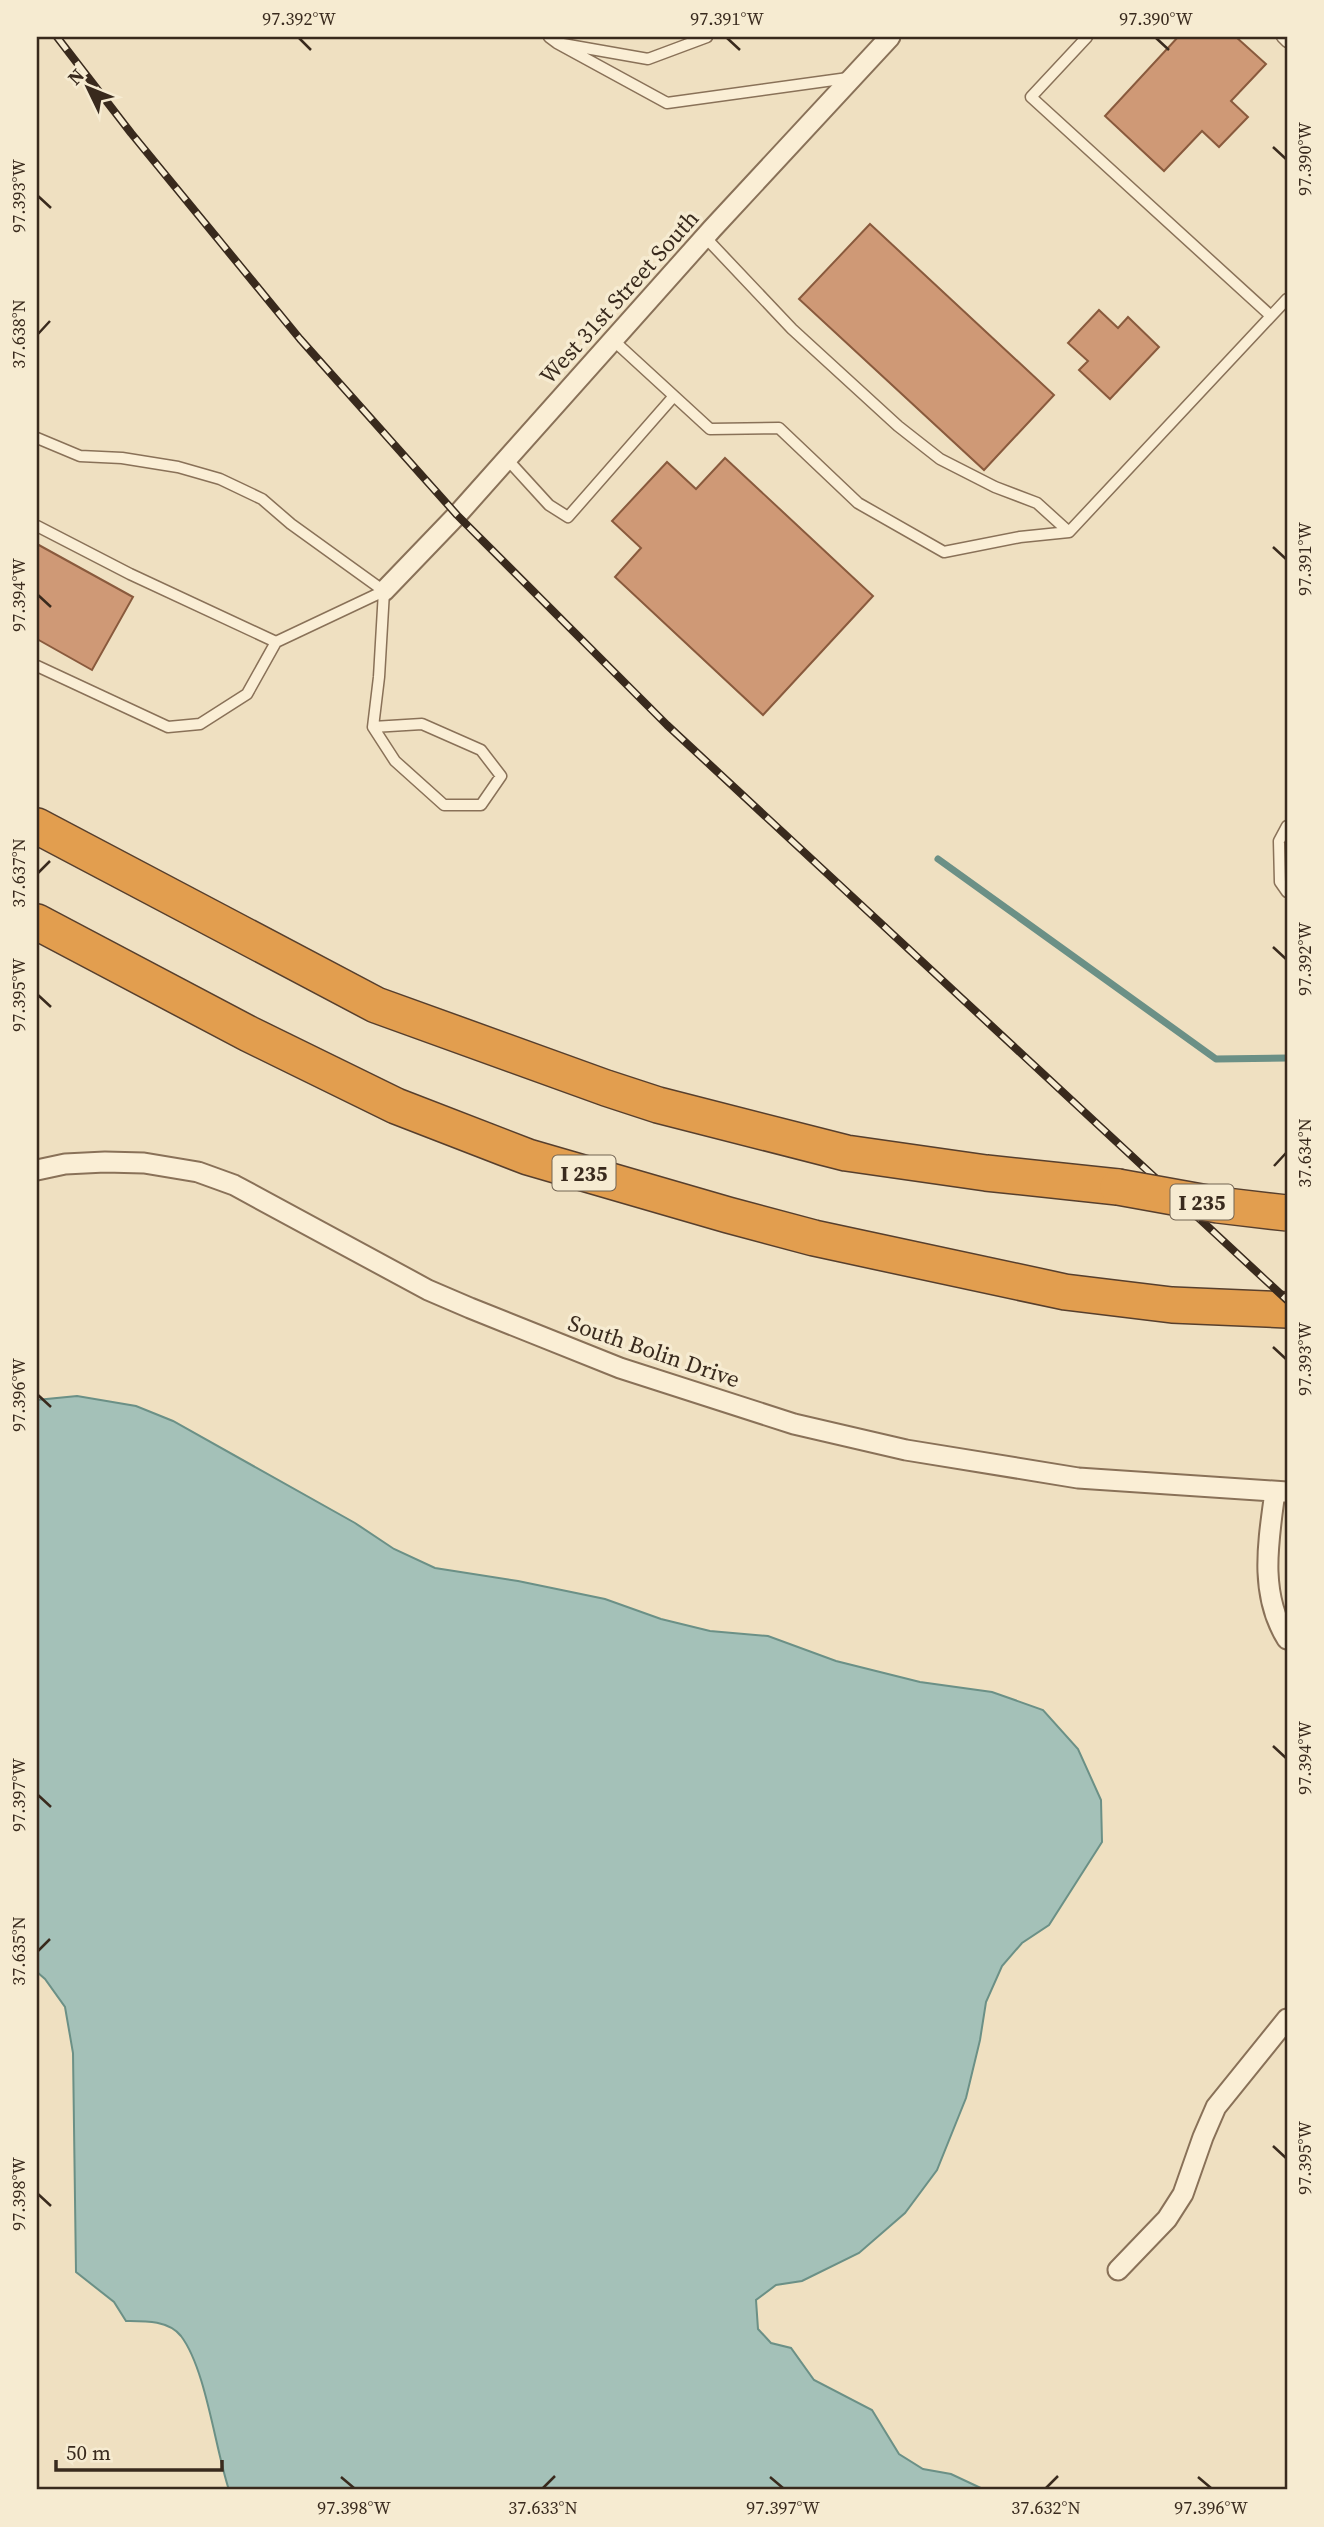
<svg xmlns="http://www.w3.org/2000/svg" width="1324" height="2527" font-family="'Source Serif 4',serif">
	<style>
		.water { fill: #a4c1b8; stroke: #6b9086; stroke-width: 2 }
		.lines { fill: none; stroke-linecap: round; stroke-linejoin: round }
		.stream { stroke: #6b9086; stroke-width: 7 }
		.building { fill: #cf9976; stroke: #895a3d; stroke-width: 2 }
		.service-casing { stroke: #897158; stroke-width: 13 }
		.minor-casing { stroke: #897158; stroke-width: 23 }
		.motorway-casing { stroke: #573f2d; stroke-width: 38 }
		.service { stroke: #faeed5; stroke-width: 10 }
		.minor { stroke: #faeed5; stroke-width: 19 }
		.motorway { stroke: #e29e4f; stroke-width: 35 }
		.rail-casing { stroke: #392a1d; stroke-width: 8 }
		.rail { stroke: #f6ebd1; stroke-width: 5; stroke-dasharray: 16; stroke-linecap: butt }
		.motorway-bridge-casing { stroke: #573f2d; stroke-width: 38; stroke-linecap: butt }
		.motorway-bridge { stroke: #e29e4f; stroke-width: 35 }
		.ticks { fill: none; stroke: #392a1d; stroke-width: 2.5 }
		.labels { text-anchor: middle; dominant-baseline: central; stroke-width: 7; stroke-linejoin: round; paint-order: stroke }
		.shield { fill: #f6ebd1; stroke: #726453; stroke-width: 2 }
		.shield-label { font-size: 21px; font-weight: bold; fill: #392a1d }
		.street-label { font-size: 23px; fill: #392a1d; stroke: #f6ebd1 }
		.neatline { fill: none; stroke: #392a1d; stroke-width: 2.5 }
		.ticks-label { font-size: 18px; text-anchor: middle; fill: #392a1d }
	</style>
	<rect width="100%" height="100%" fill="#efe0c1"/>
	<path class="water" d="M77 1396 136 1406 173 1421 355 1523 394 1549 435 1568 518 1581 605 1599 661 1619 710 1631 768 1636 836 1661 920 1682 992 1692 1043 1710 1078 1749 1101 1800 1102 1842 1049 1925 1022 1943 1002 1966 986 2002 980 2040 966 2098 937 2170 905 2213 859 2253 802 2281 776 2285 756 2300 758 2329 771 2343 791 2348 814 2380 872 2410 899 2454 923 2469 951 2474 985 2490H229C215 2448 206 2369 181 2336 168 2320 144 2321 126 2321L114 2302 76 2272 73 2053 65 2007 45 1979 37 1972V1400Z"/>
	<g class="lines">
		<path class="stream" d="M938 859 1216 1059 1287 1058"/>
	</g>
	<path class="building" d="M1178 37H1236L1266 64 1231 101 1248 117 1219 147 1202 131 1164 171 1105 116Z
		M870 224 1054 395 984 470 799 299Z
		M1099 310 1118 328 1128 317 1159 347 1110 399 1079 370 1088 361 1068 343Z
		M725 458 873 596 763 715 615 577 641 548 612 521 667 462 696 489Z
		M37 544 133 597 92 670 37 639Z"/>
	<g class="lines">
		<defs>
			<path id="service" d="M549 37 557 43 648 59 707 37
				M1087 37 1031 97 1271 316
				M1282 37 1287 42
				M557 43 667 103 848 78
				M705 237 792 329 898 426 940 459 995 487 1037 503 1069 532
				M613 340 710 429 779 428 858 503 944 552 1020 537 1069 532 1287 299
				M37 438 80 456 122 458 178 467 220 479 262 499 291 524 384 591
				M507 459 549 505 568 517 674 396
				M37 526 130 574 276 642
				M37 666 168 727 200 724 247 694 276 642 384 591
				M373 727 422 724 481 750 501 776 481 805H444L395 761 373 727 379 677 384 591
				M1287 826 1279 841 1280 882 1287 892"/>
			<path id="minor" d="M384 591 457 515 712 229 890 37
				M37 1170 65 1164 105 1162 144 1163 198 1172 234 1185 428 1290 470 1308 620 1368 794 1424 906 1450 1078 1478 1287 1492
				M1275 1492C1268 1543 1259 1594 1287 1639
				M1118 2270 1167 2219 1183 2194 1203 2137 1216 2107 1287 2019"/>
			<path id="motorway" d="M37 826 376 1005 606 1088 658 1105 846 1153 986 1173 1118 1187
				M37 922 249 1034 396 1106 528 1157 728 1215 814 1238 1065 1292 1172 1305 1287 1310"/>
		</defs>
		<use href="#service" class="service-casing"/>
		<use href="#minor" class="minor-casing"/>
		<use href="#motorway" class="motorway-casing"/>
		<use href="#service" class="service"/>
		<use href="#minor" class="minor"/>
		<use href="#motorway" class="motorway"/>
		<defs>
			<path id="rail" d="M57 37 131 133 300 339 457 515 667 725 1287 1300"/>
		</defs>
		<use href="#rail" class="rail-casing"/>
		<use href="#rail" class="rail"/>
		<defs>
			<path id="motorway-bridge" d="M1118 1187 1218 1205 1287 1213"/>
		</defs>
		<use href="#motorway-bridge" class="motorway-bridge-casing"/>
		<use href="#motorway-bridge" class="motorway-bridge"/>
	</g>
	<path class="ticks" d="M299 38 311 50M727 38 740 50M1156 38 1169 50M1273 147 1286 159M38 196 51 208M38 334 50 321M1273 547 1286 559M38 595 51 607M38 873 50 861M1273 947 1286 959M38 995 51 1007M1274 1166 1286 1153M1273 1347 1286 1359M38 1395 51 1407M1273 1746 1286 1758M38 1795 51 1807M38 1951 50 1939M1273 2146 1286 2158M38 2194 51 2206M341 2477 354 2488M770 2477 783 2488M1198 2477 1211 2488M543 2488 555 2476M1046 2488 1058 2476"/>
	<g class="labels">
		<g class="shield">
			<rect x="552.5" y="1155.5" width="63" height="35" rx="5"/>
			<rect x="1170.5" y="1184.5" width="63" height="35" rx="5"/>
		</g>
		<g class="shield-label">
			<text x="584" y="1173">I 235</text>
			<text x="1202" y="1202">I 235</text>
		</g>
		<g class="street-label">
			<text transform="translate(619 297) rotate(-48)">West 31st Street South</text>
			<text transform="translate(654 1351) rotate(19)">South Bolin Drive</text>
		</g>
	</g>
	<rect width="1324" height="2527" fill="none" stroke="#f6ebd1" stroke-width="77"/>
	<g transform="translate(88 88) rotate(313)" stroke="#f6ebd1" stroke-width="5" paint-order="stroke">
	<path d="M0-5L12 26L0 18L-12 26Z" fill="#392a1d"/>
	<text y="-10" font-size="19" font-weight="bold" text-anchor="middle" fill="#392a1d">N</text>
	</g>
	<path d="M56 2460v10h166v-10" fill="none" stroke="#392a1d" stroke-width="3.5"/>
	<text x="66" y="2460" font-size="21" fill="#392a1d" stroke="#f6ebd1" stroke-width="5" paint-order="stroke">50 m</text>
	<rect x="38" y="38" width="1248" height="2450" class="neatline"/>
	<g class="ticks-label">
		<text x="299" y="25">97.392°W</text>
		<text x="727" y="25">97.391°W</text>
		<text x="1156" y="25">97.390°W</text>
		<text transform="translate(1305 159) rotate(-90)" y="6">97.390°W</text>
		<text transform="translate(19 196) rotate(-90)" y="6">97.393°W</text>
		<text transform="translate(19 334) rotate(-90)" y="6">37.638°N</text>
		<text transform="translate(1305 559) rotate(-90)" y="6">97.391°W</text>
		<text transform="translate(19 595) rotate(-90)" y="6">97.394°W</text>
		<text transform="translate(19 873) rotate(-90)" y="6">37.637°N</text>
		<text transform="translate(1305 959) rotate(-90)" y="6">97.392°W</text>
		<text transform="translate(19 995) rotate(-90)" y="6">97.395°W</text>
		<text transform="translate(1305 1153) rotate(-90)" y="6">37.634°N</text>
		<text transform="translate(1305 1359) rotate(-90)" y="6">97.393°W</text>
		<text transform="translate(19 1395) rotate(-90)" y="6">97.396°W</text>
		<text transform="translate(1305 1758) rotate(-90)" y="6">97.394°W</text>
		<text transform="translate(19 1795) rotate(-90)" y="6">97.397°W</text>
		<text transform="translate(19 1951) rotate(-90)" y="6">37.635°N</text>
		<text transform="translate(1305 2158) rotate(-90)" y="6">97.395°W</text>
		<text transform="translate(19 2194) rotate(-90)" y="6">97.398°W</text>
		<text x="354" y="2514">97.398°W</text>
		<text x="543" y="2514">37.633°N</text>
		<text x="783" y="2514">97.397°W</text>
		<text x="1046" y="2514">37.632°N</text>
		<text x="1211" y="2514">97.396°W</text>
	</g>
</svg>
